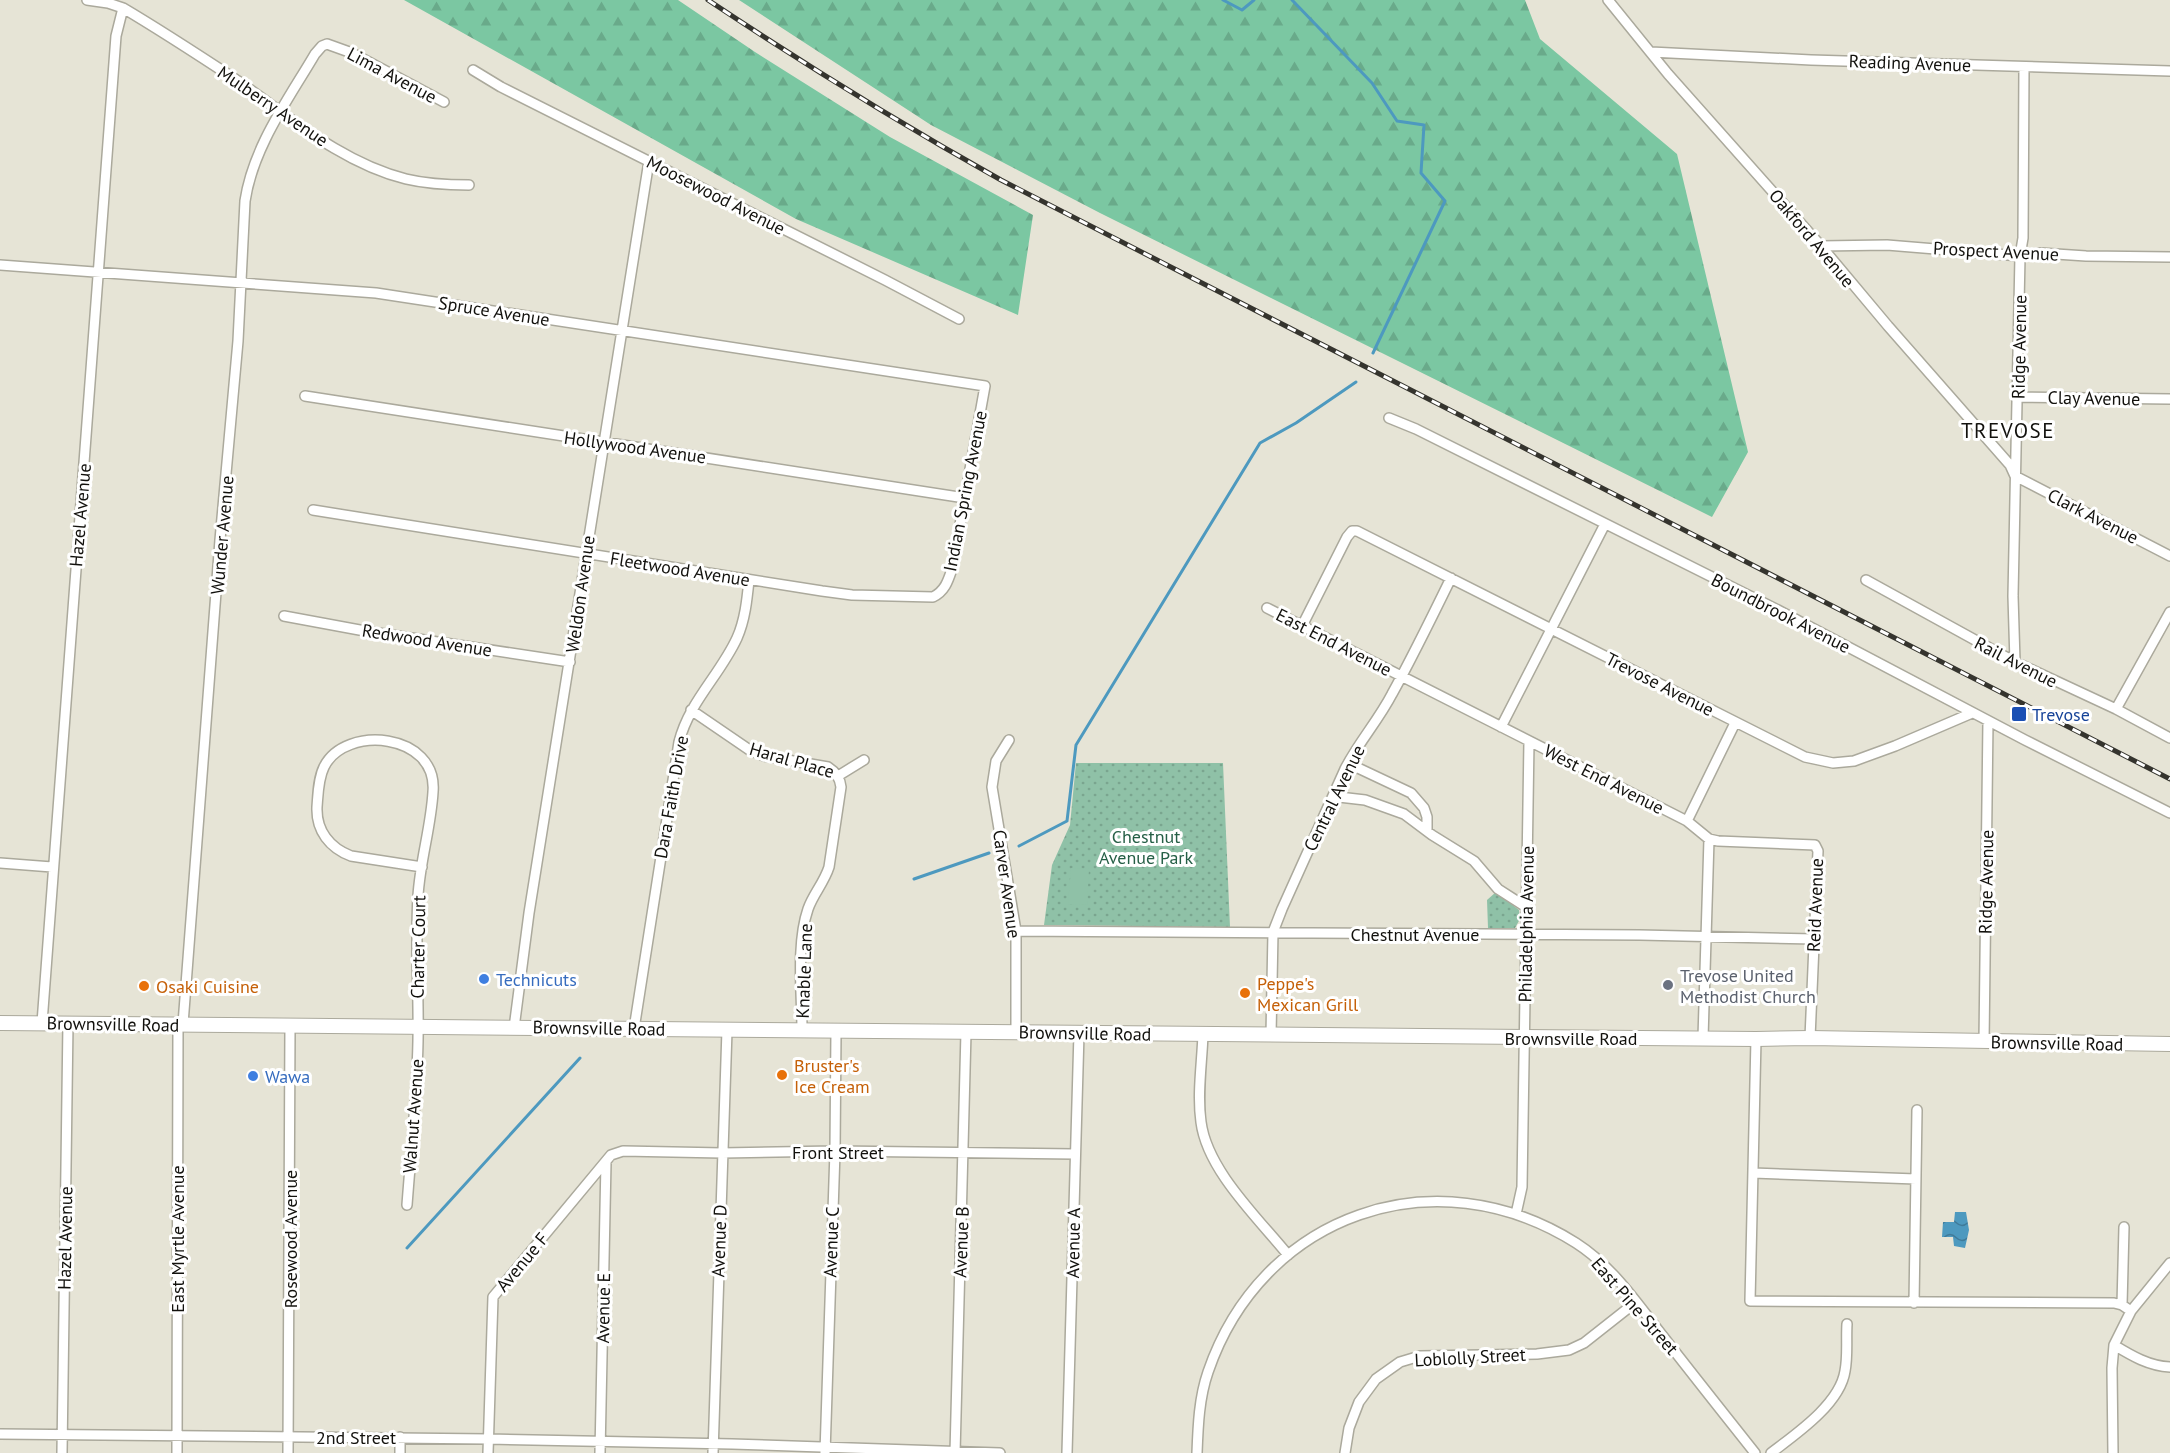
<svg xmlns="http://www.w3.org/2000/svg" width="2170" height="1453" font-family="'PT Sans',sans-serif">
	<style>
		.forest { fill: url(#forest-firs) }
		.park { fill: url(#park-dots) }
		.pitch { fill: #8fc1a7 }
		.water { fill: url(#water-waves) }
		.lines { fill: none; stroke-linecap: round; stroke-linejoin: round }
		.stream { stroke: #4d99bf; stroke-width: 3 }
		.street-casing { stroke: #aba99c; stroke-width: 12 }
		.secondary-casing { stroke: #aba99c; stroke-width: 16 }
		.street { stroke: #fff; stroke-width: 9 }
		.secondary { stroke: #fff; stroke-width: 14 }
		.rail-casing { stroke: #35342e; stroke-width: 5 }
		.rail { stroke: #fff; stroke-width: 3; stroke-dasharray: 9; stroke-linecap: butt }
		.transit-dot { fill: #1a4fb4; stroke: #fff; stroke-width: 2 }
		.shop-dot { fill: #3f7fe0; stroke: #fff; stroke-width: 2 }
		.worship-dot { fill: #6b7280; stroke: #fff; stroke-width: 2 }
		.food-dot { fill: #e8710a; stroke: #fff; stroke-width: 2 }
		.labels { text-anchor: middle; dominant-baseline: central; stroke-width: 6; stroke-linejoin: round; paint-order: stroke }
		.street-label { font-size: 18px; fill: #12110d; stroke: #fff }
		.transit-label { font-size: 18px; fill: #164399; stroke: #fff; text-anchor: start }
		.park-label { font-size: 18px; fill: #255f46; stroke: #fff }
		.worship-label { font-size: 18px; fill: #5b616d; stroke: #fff; text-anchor: start }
		.shop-label { font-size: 18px; fill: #366cbe; stroke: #fff; text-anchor: start }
		.food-label { font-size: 18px; fill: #c56008; stroke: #fff; text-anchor: start }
		.quarter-label { font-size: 21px; letter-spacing: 1.5px; fill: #12110d; stroke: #fff }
	</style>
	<defs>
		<pattern id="forest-firs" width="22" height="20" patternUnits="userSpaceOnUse" patternTransform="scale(1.5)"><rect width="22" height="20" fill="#7bc7a2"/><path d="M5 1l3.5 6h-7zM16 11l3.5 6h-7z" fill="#69aa8a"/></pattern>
		<pattern id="park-dots" width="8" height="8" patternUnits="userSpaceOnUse" patternTransform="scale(1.5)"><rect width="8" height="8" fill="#8fc1a7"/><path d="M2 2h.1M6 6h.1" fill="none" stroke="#7aa58f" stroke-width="1.8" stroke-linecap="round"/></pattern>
		<pattern id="water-waves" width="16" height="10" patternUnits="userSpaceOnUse" patternTransform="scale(1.5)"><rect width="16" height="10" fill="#4d99bf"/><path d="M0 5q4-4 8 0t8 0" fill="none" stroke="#3f7b9a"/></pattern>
	</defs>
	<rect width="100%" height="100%" fill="#e6e4d6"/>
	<path class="forest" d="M404 0H678L755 52 890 137 1033 215 1018 315 796 219Z
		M739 0H1525L1540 39 1677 154 1748 452 1712 517 1100 213 931 125Z"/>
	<path class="park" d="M1076 763H1223L1230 927 1044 925 1052 865 1070 825Z
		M1496 892 1519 910 1520 919 1515 928H1488L1487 900Z"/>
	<path class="pitch" d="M1071 868 1089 869 1087 905 1068 904Z"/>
	<path class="water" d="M1955 1212H1966L1969 1230 1965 1248 1954 1246 1953 1237H1942L1943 1222H1954Z"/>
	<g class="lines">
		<path class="stream" d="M1223 0 1242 10 1254 0
			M1292 0 1372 83 1397 121 1424 125 1421 173 1445 201 1373 353
			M1019 846 1067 821 1076 745 1260 443 1296 423 1356 382
			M914 879 989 853
			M407 1248 580 1058"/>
		<defs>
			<path id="street" d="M87 0 108 3 123 8C162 31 200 56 238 81 291 118 342 163 406 179 427 184 448 185 469 185
				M1608 0 1668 74 1821 246 1888 326 2010 465 2015 476 2170 556
				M1651 52 1811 60 2170 71
				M473 70 501 87 885 280 959 319
				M1821 246 1887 245 2020 256 2041 253 2086 256 2170 257
				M0 265 376 293 985 386 952 569C948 581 945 591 933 597L852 595 822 591 313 510
				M305 396 965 498
				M2018 397 2170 399
				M1389 418 1416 429 1774 608 2025 740 2170 813
				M1866 580 2015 662 2116 709 2170 738
				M1267 608 1687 821 1709 839 1718 841 1815 845 1818 851 1810 1038
				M284 616 365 631 570 662
				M1302 626 1347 537 1352 531H1357L1805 757 1833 763 1854 761 1895 746 1972 713
				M2015 662 2013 596 2020 256 2023 238 2024 67
				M2116 709 2170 612
				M691 710 751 751 764 756 828 767C836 772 840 778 841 787L829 867C824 883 813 894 808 909 796 944 802 993 802 1030
				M1501 727 1605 524
				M1009 740 996 761 992 787 1016 931V1032
				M1345 769 1358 768 1411 793 1424 808 1427 817V831
				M838 776 864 760
				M1329 802 1339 797 1365 800 1404 814 1432 835 1474 861 1498 889 1526 907
				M1687 821 1735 723
				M0 863 52 867
				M1016 931 1640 935 1814 939
				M42 1023 116 36 123 8
				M183 1024 220 540 238 341 245 201C253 147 288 100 315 54L322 46 327 44 352 53 444 102
				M514 1028 529 913 649 161
				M634 1029 679 742C689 702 720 675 737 638 745 620 747 600 749 580
				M1203 1034C1202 1063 1197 1094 1201 1122 1207 1170 1258 1218 1288 1255
				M1271 1035 1273 932 1282 909 1345 769C1358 743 1378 721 1392 694 1413 656 1432 617 1451 578
				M1703 1038 1709 839
				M1756 1039 1750 1301 2114 1303 2122 1305 2131 1311
				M1984 1042 1988 721
				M1753 1173 1916 1179
				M407 1205C411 1151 417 1096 418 1041 419 993 415 944 418 896 420 861 431 827 433 792 438 733 345 724 324 767 318 779 318 795 317 807 316 831 330 848 351 856L422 867
				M1516 1214 1522 1187 1529 741
				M1914 1303 1917 1110
				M2122 1305 2124 1227
				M2114 1345C2132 1356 2149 1366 2170 1367
				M0 1434 489 1439 732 1444 1000 1453
				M62 1453 68 1023
				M177 1453 178 1024
				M288 1453 290 1025
				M400 1453V1437
				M488 1453 493 1297 611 1155 623 1151 722 1153 835 1151 1074 1154
				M600 1453 606 1162
				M713 1453 727 1030
				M825 1453 835 1151 836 1031
				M955 1453 966 1032
				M1067 1453 1079 1033
				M1197 1453C1198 1426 1199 1398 1208 1372 1262 1214 1435 1154 1576 1243 1612 1266 1637 1303 1662 1335 1693 1375 1724 1414 1755 1453
				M1345 1453 1349 1428 1359 1402 1376 1379 1400 1362 1420 1356 1537 1354 1569 1350 1584 1343 1636 1302
				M1771 1453C1796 1434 1840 1404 1845 1371 1848 1356 1846 1339 1847 1324
				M2113 1453 2112 1368 2114 1345 2131 1311 2170 1263"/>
			<path id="secondary" d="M0 1023 1756 1039 1810 1038 2170 1044"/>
		</defs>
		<use href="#street" class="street-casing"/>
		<use href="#secondary" class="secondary-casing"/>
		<use href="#street" class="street"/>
		<use href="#secondary" class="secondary"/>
		<defs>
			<path id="rail" d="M708 0C804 64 901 124 1001 180L2170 779"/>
		</defs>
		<use href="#rail" class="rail-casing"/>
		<use href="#rail" class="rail"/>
	</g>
	<rect class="transit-dot" x="2011" y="706" width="16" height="16" rx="3"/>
	<g class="shop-dot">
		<circle cx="484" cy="979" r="6"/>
		<circle cx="253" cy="1076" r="6"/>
	</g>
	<circle class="worship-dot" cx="1668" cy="985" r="6"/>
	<g class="food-dot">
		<circle cx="144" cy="986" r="6"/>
		<circle cx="1245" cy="993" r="6"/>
		<circle cx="782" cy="1075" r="6"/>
	</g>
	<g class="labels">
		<g class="street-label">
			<text transform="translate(1910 63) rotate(2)">Reading Avenue</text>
			<text transform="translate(392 75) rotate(28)">Lima Avenue</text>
			<text transform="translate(273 106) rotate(34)">Mulberry Avenue</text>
			<text transform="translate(716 195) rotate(27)">Moosewood Avenue</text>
			<text transform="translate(1812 238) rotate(50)">Oakford Avenue</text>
			<text transform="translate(1996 251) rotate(3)">Prospect Avenue</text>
			<text transform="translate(494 311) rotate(9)">Spruce Avenue</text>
			<text transform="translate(2019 347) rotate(-89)">Ridge Avenue</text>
			<text transform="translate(2094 398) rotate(1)">Clay Avenue</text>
			<text transform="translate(635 447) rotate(8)">Hollywood Avenue</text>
			<text transform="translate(965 491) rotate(-79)">Indian Spring Avenue</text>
			<text transform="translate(80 515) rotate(-85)">Hazel Avenue</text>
			<text transform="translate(2093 516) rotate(27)">Clark Avenue</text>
			<text transform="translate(222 535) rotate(-85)">Wunder Avenue</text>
			<text transform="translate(680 569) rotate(9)">Fleetwood Avenue</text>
			<text transform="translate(580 594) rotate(-82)">Weldon Avenue</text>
			<text transform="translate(1781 613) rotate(27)">Boundbrook Avenue</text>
			<text transform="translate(427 640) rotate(9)">Redwood Avenue</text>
			<text transform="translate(1334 642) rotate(27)">East End Avenue</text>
			<text transform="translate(2016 662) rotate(27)">Rail Avenue</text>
			<text transform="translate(1660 684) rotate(27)">Trevose Avenue</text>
			<text transform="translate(792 760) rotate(16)">Haral Place</text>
			<text transform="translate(1604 779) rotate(27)">West End Avenue</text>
			<text transform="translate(671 797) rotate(-80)">Dara Faith Drive</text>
			<text transform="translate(1334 798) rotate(-64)">Central Avenue</text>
			<text transform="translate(1986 882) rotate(-89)">Ridge Avenue</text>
			<text transform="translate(1007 884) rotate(82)">Carver Avenue</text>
			<text transform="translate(1815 905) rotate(-88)">Reid Avenue</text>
			<text transform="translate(1526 924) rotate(-89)">Philadelphia Avenue</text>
			<text x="1415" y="934">Chestnut Avenue</text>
			<text transform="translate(418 947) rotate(-89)">Charter Court</text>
			<text transform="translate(804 971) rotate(-88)">Knable Lane</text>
			<text transform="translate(113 1024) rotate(1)">Brownsville Road</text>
			<text transform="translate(599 1028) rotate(1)">Brownsville Road</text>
			<text transform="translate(1085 1033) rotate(1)">Brownsville Road</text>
			<text x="1571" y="1038">Brownsville Road</text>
			<text transform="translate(2057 1043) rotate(1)">Brownsville Road</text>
			<text transform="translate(413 1116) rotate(-86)">Walnut Avenue</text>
			<text x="838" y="1152">Front Street</text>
			<text transform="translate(65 1238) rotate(-89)">Hazel Avenue</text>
			<text transform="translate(177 1239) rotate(-90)">East Myrtle Avenue</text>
			<text transform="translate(290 1239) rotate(-90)">Rosewood Avenue</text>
			<text transform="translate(719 1241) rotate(-88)">Avenue D</text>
			<text transform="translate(831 1242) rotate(-88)">Avenue C</text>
			<text transform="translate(961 1242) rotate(-88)">Avenue B</text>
			<text transform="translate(1073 1243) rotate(-89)">Avenue A</text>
			<text transform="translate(522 1262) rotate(-50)">Avenue F</text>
			<text transform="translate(1635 1306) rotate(49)">East Pine Street</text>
			<text transform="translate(603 1308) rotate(-89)">Avenue E</text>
			<text transform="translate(1470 1357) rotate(-3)">Loblolly Street</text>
			<text x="356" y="1437">2nd Street</text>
		</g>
		<g class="transit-label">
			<text x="2032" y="714">Trevose</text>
		</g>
		<g class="park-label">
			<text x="1146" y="836">Chestnut<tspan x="1146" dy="21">Avenue Park</tspan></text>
		</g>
		<g class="worship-label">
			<text x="1680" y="975">Trevose United<tspan x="1680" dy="21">Methodist Church</tspan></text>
		</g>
		<g class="shop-label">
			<text x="496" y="979">Technicuts</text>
			<text x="265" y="1076">Wawa</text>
		</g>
		<g class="food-label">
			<text x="1257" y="983">Peppe's<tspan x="1257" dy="21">Mexican Grill</tspan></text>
			<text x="156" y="986">Osaki Cuisine</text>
			<text x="794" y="1065">Bruster's<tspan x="794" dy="21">Ice Cream</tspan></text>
		</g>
		<g class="quarter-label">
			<text x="2008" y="430">TREVOSE</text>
		</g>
	</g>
</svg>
